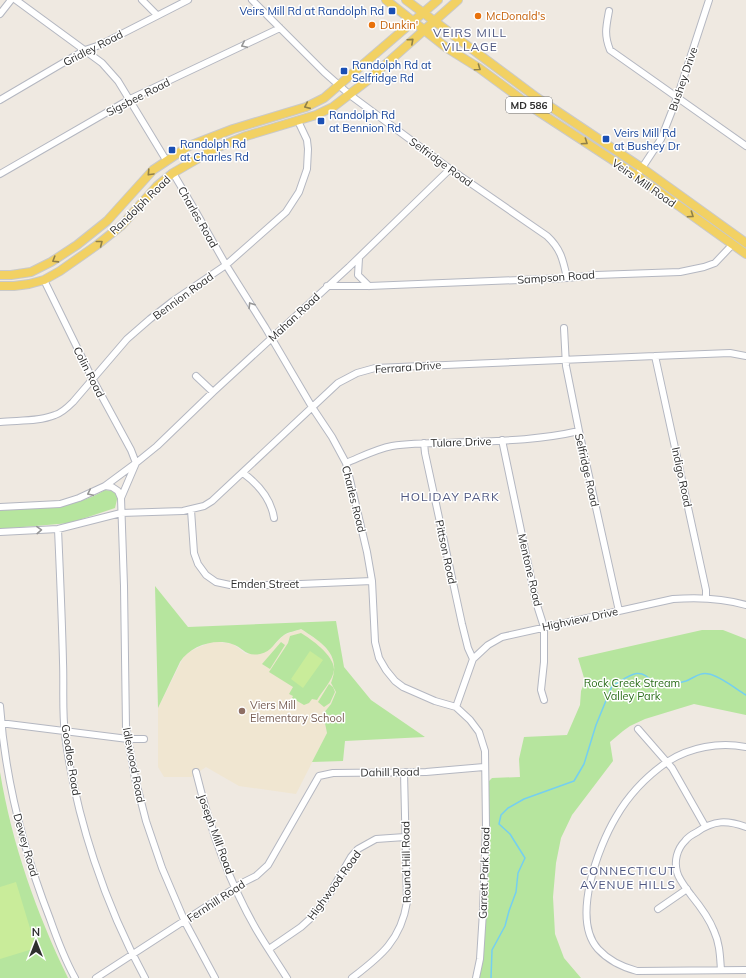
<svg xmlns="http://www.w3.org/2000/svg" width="746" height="978" font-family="Mulish,sans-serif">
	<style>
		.education { fill: #f0e6d1 }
		.green { fill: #b6e59e }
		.pitch { fill: #c9ec9a }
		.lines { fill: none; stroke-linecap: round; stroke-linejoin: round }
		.stream { stroke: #75cff0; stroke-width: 1.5 }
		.minor-casing { stroke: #b4b7c1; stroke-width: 8 }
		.major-casing { stroke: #c9c9c9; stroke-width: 10 }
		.minor { stroke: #fff; stroke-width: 6 }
		.major { stroke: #f2d163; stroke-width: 8 }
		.oneway { stroke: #908048 }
		.oneway2 { stroke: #969696 }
		.transit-dot { fill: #1a4fb4; stroke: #fff; stroke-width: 1.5 }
		.food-dot { fill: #e8710a; stroke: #fff; stroke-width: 1.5 }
		.education-dot { fill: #8d6e63; stroke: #fff; stroke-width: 1.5 }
		.labels { text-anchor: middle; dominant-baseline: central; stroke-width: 3; stroke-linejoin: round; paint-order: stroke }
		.shield { fill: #fff; stroke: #6d6d6d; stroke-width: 1 }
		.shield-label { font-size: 10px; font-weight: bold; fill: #2e2e2e }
		.transit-label { font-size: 11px; fill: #164399; stroke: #fff; text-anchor: start }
		.food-label { font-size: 11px; fill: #c56008; stroke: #fff; text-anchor: start }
		.street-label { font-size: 11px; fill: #2e2e2e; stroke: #fff }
		.park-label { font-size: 11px; fill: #2c6e1b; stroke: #fff }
		.education-label { font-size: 11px; fill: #785e54; stroke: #fff; text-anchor: start }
		.neighbourhood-label { font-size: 12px; letter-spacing: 1px; fill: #4d5680; stroke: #fff }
	</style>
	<rect width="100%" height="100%" fill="#efe9e1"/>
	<path class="education" d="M301 629 320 642 329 652 335 664V673L331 683 336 692 331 704 323 714 327 733 296 794 239 786 206 767 191 777H164L158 767V708L184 656 191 651 213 641 233 644 246 654 269 650 284 635Z"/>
	<path class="green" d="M105 490 112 491 118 495 115 508 70 523 0 529V509C36 508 74 509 105 490Z
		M155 586 188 627 336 621 344 667 371 700 425 737 345 741 343 761 312 762 327 733 323 714 331 704 336 692 331 683C342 655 323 643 301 629 296 631 288 632 284 635 275 641 272 652 260 654 245 657 243 647 232 644 214 638 190 646 180 662L158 708Z
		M702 630H723L746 639V715L694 704 645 719 630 726 623 731 610 742 613 761 572 815 561 838 556 863 553 897 555 934 564 958 581 978H476L480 959 485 785 492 778 520 777 519 759 524 737 567 735 580 705 581 691 585 681 578 658Z
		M301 633C311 639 335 656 334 670 333 680 322 691 317 700L312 699 309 703 304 705 292 698 293 696 289 694 293 687 269 672 288 643 290 636Z
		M281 642 285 645 270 669 262 664Z
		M329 684 333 687 335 692 330 703 324 707 318 702Z
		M0 772C12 844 36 912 68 978H0Z"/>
	<path class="pitch" d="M310 651 323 660 303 688 291 679Z
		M16 882 36 948 0 959V887Z"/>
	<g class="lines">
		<path class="stream" d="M491 978 492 950 505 926 509 911 516 892 518 873 525 858 510 834 499 824 501 815 508 808 524 799 574 781 584 764 596 725 612 686C626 679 639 664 652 682 665 685 673 685 686 681 694 678 699 672 709 674 720 676 736 689 746 695"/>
		<defs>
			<path id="minor" d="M16 0 102 63 118 81 166 160
				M142 0 157 15
				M252 0 324 72 350 95 450 169 547 236C561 249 563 260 567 278
				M609 11C606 27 604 35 610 50L746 146
				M0 14 11 0
				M0 100 85 50 100 45 188 0
				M640 171 661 139 677 98 709 0
				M173 173 196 212 226 265 265 327 312 407 332 437 346 463 367 552 372 581 375 642 379 658 386 670 395 681 403 687 435 701 456 707 470 720 479 732 485 751 486 826 483 912 480 959 476 978
				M0 174 130 99 280 28
				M359 258 358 275 369 286
				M44 280 93 380 131 450 136 463 105 486
				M327 286H369L567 278 596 275 680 272 704 267 715 263 733 244
				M564 328 566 366 579 431 619 611
				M655 356 706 590V598
				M196 376 213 392
				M0 422C17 420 38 422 55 415 62 413 68 407 73 402L127 339 150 319 173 301 226 265 286 212 299 192 307 169 308 149 307 140 298 121
				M502 440 536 602 544 627V662L541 690 544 700
				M424 443 425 453 462 624 468 648 473 659
				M346 463C361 457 376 449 392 446 410 443 429 443 447 443 491 441 536 441 579 431
				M243 473C258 484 271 499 274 518
				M0 507 60 504 79 498 105 486 112 487 118 491 121 498
				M191 510 194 553 198 564 206 575 216 582 230 585H277L372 581
				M58 529C60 574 62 618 63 662 64 686 62 711 65 735 76 818 105 905 145 978
				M0 532 58 529 121 513 183 511 204 506 212 501 338 383 357 373 375 368 655 356 730 353 746 356
				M0 706C5 779 24 852 50 919 57 939 65 960 75 978
				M456 707 473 659 488 645 502 637 673 599C698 597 722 598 746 605
				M1 724H8L128 739H144
				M638 729 672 768 705 826
				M746 747C719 742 690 747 667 762 647 776 628 796 616 817 598 847 571 919 598 949 609 961 622 967 637 971L746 970
				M196 772C209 825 229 882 256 929 266 946 277 962 287 978
				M658 909 687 889
				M269 949 301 927 312 917 330 893 351 857 358 849 376 839 405 837
				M721 970C720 957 720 944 714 931 709 918 700 906 691 895 686 888 679 880 677 872 674 861 677 849 685 841 688 837 693 834 697 832 714 820 727 820 746 827
				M96 978 244 882 256 876 268 865 319 776 333 773 426 772 484 767
				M215 978 185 922 162 868 146 821 135 778 126 728 124 586 121 498 136 463 157 446 213 392 349 267 450 169
				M352 978C381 956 401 940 407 902L404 772"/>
			<path id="major" d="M386 0 447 48 479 68 536 110 637 176 746 254
				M406 0 536 97 642 168 746 243
				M0 275H11L31 272 51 262 77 245 107 221 153 170 189 146 233 129 306 107 324 98 438 0
				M0 286H14L29 284 44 280 60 271 97 245 122 225 157 186 173 173 216 148 246 136 316 115 333 107 368 80 458 0"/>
		</defs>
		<use href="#minor" class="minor-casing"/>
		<use href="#major" class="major-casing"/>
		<use href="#minor" class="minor"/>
		<use href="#major" class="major"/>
	</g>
	<defs><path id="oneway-chevron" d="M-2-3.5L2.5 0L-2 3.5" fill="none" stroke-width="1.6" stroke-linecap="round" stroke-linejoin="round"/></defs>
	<g class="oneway">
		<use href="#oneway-chevron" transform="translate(411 41) rotate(-42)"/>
		<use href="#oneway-chevron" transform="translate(478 68) rotate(35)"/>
		<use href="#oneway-chevron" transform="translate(307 106) rotate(156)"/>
		<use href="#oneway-chevron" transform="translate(585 142) rotate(34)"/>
		<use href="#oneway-chevron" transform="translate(150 173) rotate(133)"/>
		<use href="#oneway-chevron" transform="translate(691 215) rotate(34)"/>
		<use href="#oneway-chevron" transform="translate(100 243) rotate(-38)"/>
		<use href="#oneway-chevron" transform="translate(55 260) rotate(148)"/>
	</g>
	<g class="oneway2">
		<use href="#oneway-chevron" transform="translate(244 45) rotate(155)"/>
		<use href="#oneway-chevron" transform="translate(251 305) rotate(-122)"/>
		<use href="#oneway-chevron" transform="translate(90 493) rotate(155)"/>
		<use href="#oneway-chevron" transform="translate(39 530) rotate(-2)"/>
	</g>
	<g class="transit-dot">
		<rect x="388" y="7" width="8" height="8" rx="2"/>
		<rect x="340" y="67" width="8" height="8" rx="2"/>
		<rect x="317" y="117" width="8" height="8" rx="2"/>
		<rect x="602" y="135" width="8" height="8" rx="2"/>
		<rect x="168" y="146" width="8" height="8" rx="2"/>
	</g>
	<g class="food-dot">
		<circle cx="478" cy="16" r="4"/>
		<circle cx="372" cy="25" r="4"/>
	</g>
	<circle class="education-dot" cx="242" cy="711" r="4"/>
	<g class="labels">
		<rect class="shield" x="506" y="97" width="46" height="16" rx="3"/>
		<g class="shield-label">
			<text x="529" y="105">MD 586</text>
		</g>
		<g class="transit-label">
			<text x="384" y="11" text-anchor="end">Veirs Mill Rd at Randolph Rd</text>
			<text x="352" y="65">Randolph Rd at<tspan x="352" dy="13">Selfridge Rd</tspan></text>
			<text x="329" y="115">Randolph Rd<tspan x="329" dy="13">at Bennion Rd</tspan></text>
			<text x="614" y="133">Veirs Mill Rd<tspan x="614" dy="13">at Bushey Dr</tspan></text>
			<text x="180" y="144">Randolph Rd<tspan x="180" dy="13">at Charles Rd</tspan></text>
		</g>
		<g class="food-label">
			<text x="486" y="16">McDonald's</text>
			<text x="380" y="25">Dunkin'</text>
		</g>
		<g class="street-label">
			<text transform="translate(93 48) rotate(-27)">Gridley Road</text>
			<text transform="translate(683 79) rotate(-71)">Bushey Drive</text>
			<text transform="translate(138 97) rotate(-27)">Sigsbee Road</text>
			<text transform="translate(441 162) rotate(36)">Selfridge Road</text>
			<text transform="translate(644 183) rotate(35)">Veirs Mill Road</text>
			<text transform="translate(140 205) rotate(-44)">Randolph Road</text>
			<text transform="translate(198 217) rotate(60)">Charles Road</text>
			<text transform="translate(556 277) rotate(-4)">Sampson Road</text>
			<text transform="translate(183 296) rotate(-36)">Bennion Road</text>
			<text transform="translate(294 317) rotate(-43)">Mahan Road</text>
			<text transform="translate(408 367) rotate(-4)">Ferrara Drive</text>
			<text transform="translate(89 372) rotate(63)">Colin Road</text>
			<text transform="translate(461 442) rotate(-2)">Tulare Drive</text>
			<text transform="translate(587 470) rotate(77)">Selfridge Road</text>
			<text transform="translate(682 477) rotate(78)">Indigo Road</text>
			<text transform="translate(354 499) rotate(76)">Charles Road</text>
			<text transform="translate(446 552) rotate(78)">Pittson Road</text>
			<text transform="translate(530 570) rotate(77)">Mentone Road</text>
			<text x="265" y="584">Emden Street</text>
			<text transform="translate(580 619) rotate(-12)">Highview Drive</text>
			<text transform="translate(71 760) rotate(81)">Goodloe Road</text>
			<text transform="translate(134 765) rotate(79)">Idlewood Road</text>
			<text transform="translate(390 772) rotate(-1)">Dahill Road</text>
			<text transform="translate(216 834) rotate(70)">Joseph Mill Road</text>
			<text transform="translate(26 845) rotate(74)">Dewey Road</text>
			<text transform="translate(406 862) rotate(-91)">Round Hill Road</text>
			<text transform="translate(484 873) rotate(-88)">Garrett Park Road</text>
			<text transform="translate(334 885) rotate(-54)">Highwood Road</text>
			<text transform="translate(216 901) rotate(-33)">Fernhill Road</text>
		</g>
		<g class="park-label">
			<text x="632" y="683">Rock Creek Stream<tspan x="632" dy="13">Valley Park</tspan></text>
		</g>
		<g class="education-label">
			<text x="250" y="705">Viers Mill<tspan x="250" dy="13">Elementary School</tspan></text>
		</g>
		<g class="neighbourhood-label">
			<text x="470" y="32">VEIRS MILL<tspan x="470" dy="14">VILLAGE</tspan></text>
			<text x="450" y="496">HOLIDAY PARK</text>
			<text x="628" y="870">CONNECTICUT<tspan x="628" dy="14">AVENUE HILLS</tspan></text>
		</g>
	</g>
	<g transform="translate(36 942)" stroke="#ffffff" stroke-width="3" paint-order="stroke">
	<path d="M0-3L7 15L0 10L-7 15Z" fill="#2e2e2e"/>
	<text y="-6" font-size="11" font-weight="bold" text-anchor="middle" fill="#2e2e2e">N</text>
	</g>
</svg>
